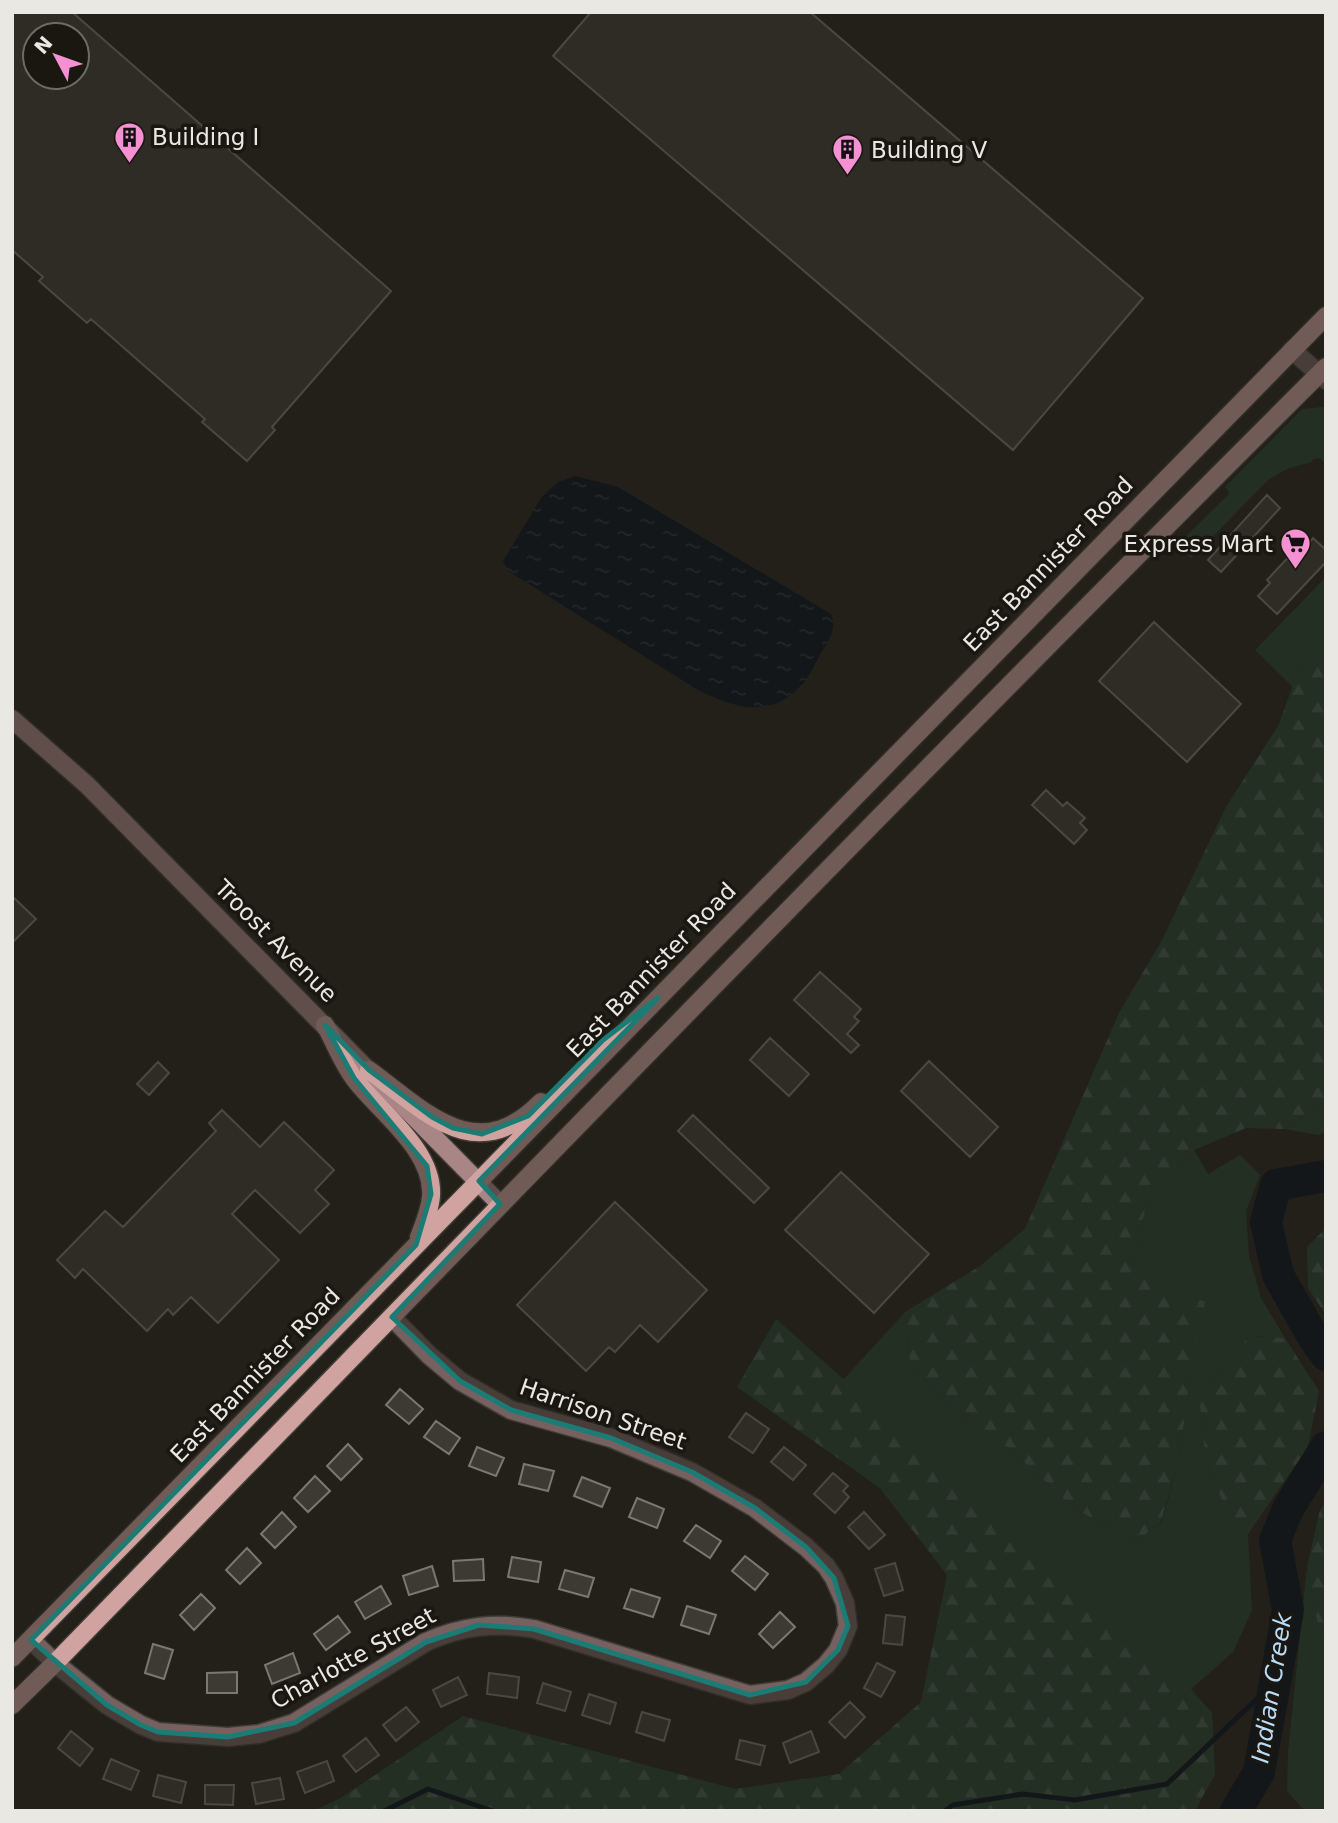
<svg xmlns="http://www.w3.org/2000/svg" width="1338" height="1823" font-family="'DejaVu Sans',sans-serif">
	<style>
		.green { fill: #274132 }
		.forest { fill: url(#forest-firs) }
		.water { fill: url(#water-ripples) }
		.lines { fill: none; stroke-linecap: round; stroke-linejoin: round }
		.stream { stroke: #000c1a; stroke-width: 5 }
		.river { stroke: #000c1a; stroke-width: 32 }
		.building { fill: #3c3a32; stroke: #7b7870; stroke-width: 2; fill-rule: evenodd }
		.minor-casing { stroke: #3e3c35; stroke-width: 21 }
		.secondary-casing { stroke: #3e3c35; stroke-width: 21 }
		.primary-casing { stroke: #3e3c35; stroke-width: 21 }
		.minor { stroke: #776160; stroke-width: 18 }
		.secondary { stroke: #a98685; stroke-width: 18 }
		.primary { stroke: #d0a3a1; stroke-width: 18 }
		.marked { fill: none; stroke: #1a7c74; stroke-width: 5; stroke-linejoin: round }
		.labels { text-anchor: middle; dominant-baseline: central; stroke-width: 7; stroke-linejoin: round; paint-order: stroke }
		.poi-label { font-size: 23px; fill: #e9e8e3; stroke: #191710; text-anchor: start }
		.street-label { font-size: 23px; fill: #e9e8e3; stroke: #191710 }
		.water-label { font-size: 24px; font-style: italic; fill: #b9dcfa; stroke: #191710 }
	</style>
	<defs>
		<pattern id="forest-firs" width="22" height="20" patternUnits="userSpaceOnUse" patternTransform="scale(1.75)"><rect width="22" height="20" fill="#274132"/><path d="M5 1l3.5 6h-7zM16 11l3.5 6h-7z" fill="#465c50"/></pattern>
		<pattern id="water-ripples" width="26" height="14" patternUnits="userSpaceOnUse" patternTransform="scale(1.75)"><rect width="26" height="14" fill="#000c1a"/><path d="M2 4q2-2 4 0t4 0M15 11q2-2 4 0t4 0" fill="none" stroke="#252f3b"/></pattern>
	</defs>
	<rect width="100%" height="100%" fill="#222019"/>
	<path class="green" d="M1323 407 1326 409V461H1322L1321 458 1313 459 1312 462 1287 469 1268 480 1196 554 1191 558 1185 553 1184 548 1181 547 1180 542 1230 493 1225 487 1302 409Z
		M1326 577V651L1300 667 1293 687 1255 650Z
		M1326 1102V1132L1319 1135 1284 1129Z
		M1194 1150 1208 1174 1240 1155 1260 1175 1246 1211 1249 1256 1261 1298 1285 1338 1249 1336 1199 1397 1206 1460 1224 1506 1248 1534 1252 1610 1233 1652 1191 1689 843 1380 905 1312 910 1363 958 1417 1010 1449 1076 1510 1138 1540 1162 1522 1179 1458 1191 1373 1204 1303 1132 1271 1146 1205Z
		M1307 1567 1321 1640H1326V1811H1305L1287 1791 1288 1752Z"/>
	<path class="forest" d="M1326 651V1102L1284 1129 1246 1128 1194 1150 1146 1205 1132 1271 1205 1302 1191 1373 1179 1458 1161 1522 1138 1540 1076 1510 1010 1449 958 1417 910 1363 905 1312 980 1266 1025 1229 1119 1013 1162 940 1226 807 1278 726 1300 667Z
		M1326 1228V1315L1308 1288 1307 1247Z
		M776 1319 1191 1689 1212 1713 1215 1774 1195 1811H313L341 1798 463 1716 735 1789 839 1774 921 1702 947 1575 880 1488 737 1387Z
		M1249 1336 1285 1338 1319 1391 1308 1447 1248 1534 1224 1506 1206 1460 1199 1397Z
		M1326 1501V1640H1321L1307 1567 1320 1510Z"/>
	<path class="water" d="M575 476 618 487 831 614C837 629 829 640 821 653 816 662 811 673 805 681 773 720 736 709 698 690L508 571 503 561 541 498 558 482Z"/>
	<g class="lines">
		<path class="stream" d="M384 1811 428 1789 493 1811
			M945 1811 953 1805 1023 1794 1075 1800 1167 1784 1276 1681"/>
		<path class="river" d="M1326 1176 1276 1185 1266 1222 1278 1275 1312 1335 1326 1355
			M1236 1811 1259 1772 1288 1610 1275 1540 1288 1509 1326 1447"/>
	</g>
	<path class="building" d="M12 12H72L391 291 272 427 275 430 247 461 202 422 205 419 91 319 87 323 39 281 43 277 12 250ZM35 35H77V77H35Z
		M591 12H810L1143 298 1013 450 553 56Z
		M1267 495 1280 508 1221 572 1208 560Z
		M1313 538 1326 550V562L1277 614 1258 596 1270 583 1267 580 1296 549 1300 553Z
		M1154 622 1241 704 1187 762 1099 681Z
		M1046 790 1063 806 1067 802 1085 818 1080 823 1087 830 1074 844 1032 805Z
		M12 896 36 919 12 943Z
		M820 972 861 1009 854 1017 859 1021 847 1034 859 1045 851 1053 794 1000Z
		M770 1038 809 1074 789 1096 750 1060Z
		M929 1061 998 1127 970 1157 901 1091Z
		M158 1062 169 1073 149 1095 137 1084Z
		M222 1110 260 1147 284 1122 334 1170 315 1190 329 1204 300 1233 255 1190 232 1214 279 1260 218 1323 191 1297 173 1315 168 1309 147 1331 83 1269 75 1278 57 1260 105 1211 123 1227 216 1131 209 1123Z
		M693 1115 769 1188 754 1203 678 1131Z
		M841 1172 929 1254 874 1313 785 1230Z
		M615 1202 707 1290 658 1342 640 1325 615 1352 609 1347 586 1371 517 1305Z
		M400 1389 423 1409 409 1424 386 1405Z
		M746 1413 769 1429 753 1453 729 1437Z
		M436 1421 460 1438 449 1454 424 1437Z
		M348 1444 362 1459 341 1480 327 1466Z
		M477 1447 504 1458 496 1476 469 1466Z
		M784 1447 806 1465 793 1480 771 1462Z
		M524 1464 554 1471 548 1491 519 1484Z
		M833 1473 848 1486 843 1491 849 1497 835 1513 814 1494Z
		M315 1476 330 1491 308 1512 294 1498Z
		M582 1477 610 1488 602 1507 574 1496Z
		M637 1498 664 1509 657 1528 629 1517Z
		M282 1512 296 1527 275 1548 261 1534Z
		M864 1512 885 1535 869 1549 848 1527Z
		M696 1525 721 1541 710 1558 684 1541Z
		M247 1548 261 1563 240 1584 226 1570Z
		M745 1556 768 1574 755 1590 732 1571Z
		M512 1557 541 1562 538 1582 508 1577Z
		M483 1559 484 1580 454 1581 453 1561Z
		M895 1563 903 1590 884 1596 875 1569Z
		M432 1566 438 1586 409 1595 403 1576Z
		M565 1570 594 1578 588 1597 559 1589Z
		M381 1586 391 1604 365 1619 355 1602Z
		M631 1589 660 1598 653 1617 624 1608Z
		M201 1594 215 1608 194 1630 180 1615Z
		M687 1606 716 1615 709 1634 681 1625Z
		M780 1612 795 1627 773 1648 759 1634Z
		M886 1615 905 1617 902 1645 883 1643Z
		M338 1616 350 1632 326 1650 314 1634Z
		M153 1644 173 1650 164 1679 145 1673Z
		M293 1653 300 1673 272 1684 265 1665Z
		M877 1663 895 1672 881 1697 864 1688Z
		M237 1672V1693H207V1673Z
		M489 1673 519 1677 517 1698 487 1694Z
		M458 1677 467 1695 441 1707 433 1690Z
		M543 1683 571 1692 565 1711 537 1703Z
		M589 1694 616 1703 610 1724 582 1715Z
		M850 1702 865 1717 845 1738 829 1722Z
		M406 1707 419 1722 396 1741 383 1725Z
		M642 1712 670 1720 664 1741 636 1732Z
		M71 1731 93 1749 80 1766 58 1748Z
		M811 1731 819 1752 790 1763 783 1743Z
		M366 1738 379 1755 356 1772 343 1756Z
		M740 1740 765 1746 760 1765 736 1759Z
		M111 1759 139 1771 131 1790 103 1779Z
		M327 1761 334 1781 305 1793 297 1772Z
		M158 1775 186 1782 181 1803 153 1796Z
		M280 1778 284 1799 256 1804 252 1783Z
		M205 1785H234L233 1805 205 1804Z"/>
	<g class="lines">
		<defs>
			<path id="minor" d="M1292 350 1326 380
				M31 1640 55 1663 107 1705 141 1725 158 1732 228 1737 259 1734 294 1723 426 1642C462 1626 495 1622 534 1629L750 1695 788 1690 806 1682 826 1665 838 1650 848 1626 845 1603 834 1578 826 1566 806 1547 755 1508 692 1472 611 1438 511 1410 460 1381 429 1355 392 1317"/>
			<path id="secondary" d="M12 719 87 785 500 1204"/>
			<path id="primary" d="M325 1025C335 1043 343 1065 356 1081 382 1114 434 1151 431 1196 430 1210 424 1224 419 1237
				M369 1070C426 1112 476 1168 541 1102
				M12 1658 1326 316
				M12 1705 55 1663C477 1230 897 794 1326 367"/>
		</defs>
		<use href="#minor" class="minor-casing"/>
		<use href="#secondary" class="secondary-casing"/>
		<use href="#primary" class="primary-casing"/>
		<use href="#minor" class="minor"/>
		<use href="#secondary" class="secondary"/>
		<use href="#primary" class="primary"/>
	</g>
	<path d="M0 0H1338V1823H0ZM658 998 479 1181 500 1204 392 1317 460 1381 511 1410 611 1438 692 1472 755 1508 806 1547 834 1578 848 1626 838 1650 806 1682 750 1695 534 1629 479 1625 426 1642 294 1723 228 1737 158 1732 141 1725 107 1705 31 1640 416 1245 431 1194 427 1166 354 1078 325 1025 369 1070 432 1117 453 1128 482 1134 528 1116 603 1040Z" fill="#222019" fill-opacity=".55" fill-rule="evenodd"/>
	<path class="marked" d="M658 998 479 1181 500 1204 392 1317 460 1381 511 1410 611 1438 692 1472 755 1508 806 1547 834 1578 848 1626 838 1650 806 1682 750 1695 534 1629 479 1625 426 1642 294 1723 228 1737 158 1732 141 1725 107 1705 31 1640 416 1245 431 1194 427 1166 354 1078 325 1025 369 1070 432 1117 453 1128 482 1134 528 1116 603 1040Z"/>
	<defs>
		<symbol id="building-pin" viewBox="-11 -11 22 30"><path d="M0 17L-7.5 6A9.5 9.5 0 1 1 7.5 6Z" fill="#f591d2" stroke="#191710"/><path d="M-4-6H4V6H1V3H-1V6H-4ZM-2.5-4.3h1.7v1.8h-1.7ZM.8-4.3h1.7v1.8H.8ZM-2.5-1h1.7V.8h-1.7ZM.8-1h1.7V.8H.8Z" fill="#111"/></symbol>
		<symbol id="supermarket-pin" viewBox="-11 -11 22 30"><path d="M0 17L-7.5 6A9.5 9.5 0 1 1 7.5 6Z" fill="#f591d2" stroke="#191710"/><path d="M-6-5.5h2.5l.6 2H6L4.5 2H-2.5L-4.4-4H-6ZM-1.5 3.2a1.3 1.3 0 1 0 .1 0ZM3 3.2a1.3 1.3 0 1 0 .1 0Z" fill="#111"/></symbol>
	</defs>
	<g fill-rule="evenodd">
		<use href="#building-pin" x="112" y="120" width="35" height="47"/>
		<use href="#building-pin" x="830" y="132" width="35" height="47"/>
		<use href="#supermarket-pin" x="1278" y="526" width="35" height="47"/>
	</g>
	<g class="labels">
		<g class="poi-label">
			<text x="152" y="137">Building I</text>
			<text x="871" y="150">Building V</text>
			<text x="1273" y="544" text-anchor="end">Express Mart</text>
		</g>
		<g class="street-label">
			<text transform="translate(1048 564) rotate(-46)">East Bannister Road</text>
			<text transform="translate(276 941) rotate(45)">Troost Avenue</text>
			<text transform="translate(651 970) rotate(-46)">East Bannister Road</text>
			<text transform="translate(255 1375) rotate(-46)">East Bannister Road</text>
			<text transform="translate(603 1414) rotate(19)">Harrison Street</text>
			<text transform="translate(353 1658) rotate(-29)">Charlotte Street</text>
		</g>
		<g class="water-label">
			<text transform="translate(1272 1688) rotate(-81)">Indian Creek</text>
		</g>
	</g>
	<rect width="1338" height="1823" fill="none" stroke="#e9e8e3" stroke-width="28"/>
	<g transform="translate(56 56) rotate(311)"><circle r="33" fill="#191710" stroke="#6c6b64" stroke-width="2"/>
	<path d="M0-5L12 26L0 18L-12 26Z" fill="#f591d2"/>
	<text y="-10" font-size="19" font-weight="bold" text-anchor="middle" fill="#e9e8e3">N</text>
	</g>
</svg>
